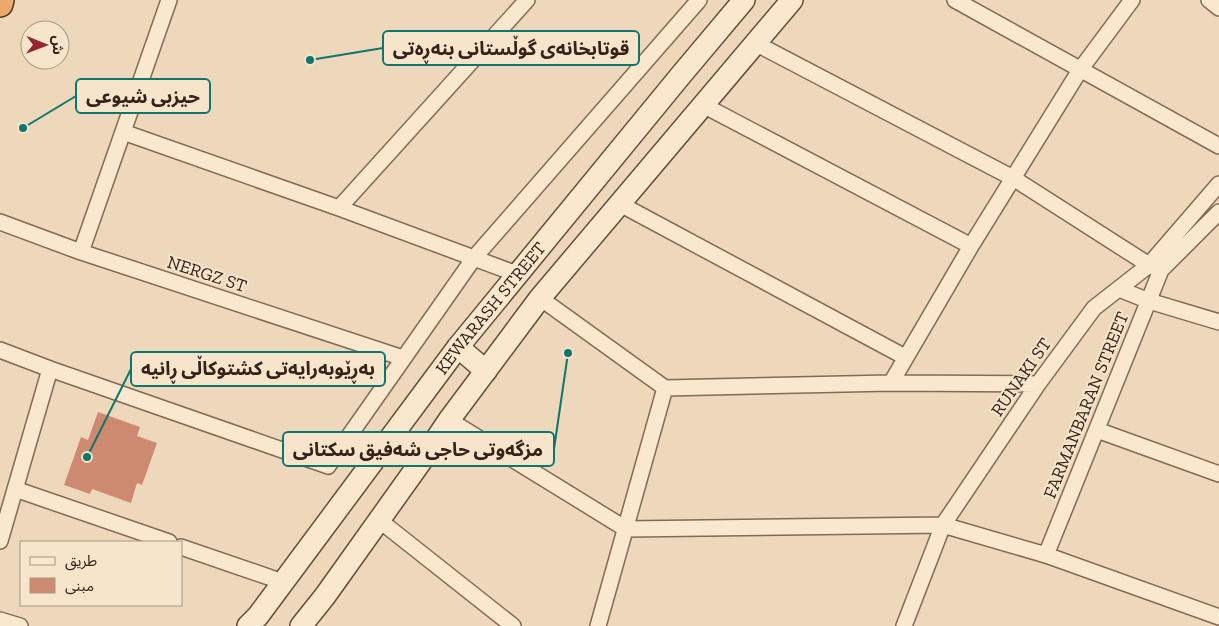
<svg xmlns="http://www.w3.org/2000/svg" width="1219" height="626" font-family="'Zilla Slab','Noto Sans Arabic',serif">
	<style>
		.building { fill: #ce8a70 }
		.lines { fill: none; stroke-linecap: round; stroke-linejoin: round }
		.minor-casing { stroke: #856855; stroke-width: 18 }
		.secondary-casing { stroke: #674a38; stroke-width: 24 }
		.trunk-casing { stroke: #53372a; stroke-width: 28 }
		.minor { stroke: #f9e7ce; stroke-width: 15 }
		.secondary { stroke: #f9e7ce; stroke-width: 21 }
		.trunk { stroke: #eba96c; stroke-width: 25 }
		.labels { text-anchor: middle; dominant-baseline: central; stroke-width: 4; stroke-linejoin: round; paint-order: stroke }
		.street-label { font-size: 18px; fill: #34231a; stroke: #f6e4cb }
		.leader { fill: none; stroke: #0f766e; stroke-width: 2 }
		.callout-dot { fill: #0f766e; stroke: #f6e4cb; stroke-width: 2 }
		.callout { fill: #f6e4cb; stroke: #0f766e; stroke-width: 2 }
		.callout-label { font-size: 19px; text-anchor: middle; font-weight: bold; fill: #34231a }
	</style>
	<rect width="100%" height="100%" fill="#eed8bb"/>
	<path class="building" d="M98 412 140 427 137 436 157 443 142 485 137 483 131 503 92 489 90 494 64 485 81 437 88 440Z"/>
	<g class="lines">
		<defs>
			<path id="minor" d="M955 0 1219 146
				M1209 0 1219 8
				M755 43 1013 178 1149 265 1161 270
				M703 105 971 246
				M123 132 339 208 517 274
				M620 204 905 357
				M339 208 527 0
				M0 222 81 252 403 358
				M81 252 169 0
				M1119 289 1149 301 1219 322
				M540 298 665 388 891 383 1038 384
				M0 350 50 369 328 466 474 258 699 0
				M891 383 971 246 1080 70 1132 0
				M449 420 626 529 943 525 1046 555 1219 617
				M1097 430 1219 474
				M15 489 169 542
				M379 520 513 626
				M0 541 50 369
				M181 547 283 582
				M1046 555 1161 270 1219 212
				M0 620 20 626
				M598 626 665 388
				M904 626 943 525 1038 384 1094 308 1149 265 1219 184"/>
			<g id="secondary">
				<path d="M458 347 486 371"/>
				<path id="s1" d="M248 626 258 616 458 347 681 75 744 0"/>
				<path d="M301 626 325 596 422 460 449 420 540 298 792 0"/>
			</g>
			<path id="trunk" d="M0 4 1 0"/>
		</defs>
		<use href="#minor" class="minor-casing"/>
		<use href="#secondary" class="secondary-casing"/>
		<use href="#trunk" class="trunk-casing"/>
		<use href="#minor" class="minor"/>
		<use href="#secondary" class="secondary"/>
		<use href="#trunk" class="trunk"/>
	</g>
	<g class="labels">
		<g class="street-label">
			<text transform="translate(207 274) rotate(18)">NERGZ ST</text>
			<text stroke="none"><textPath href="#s1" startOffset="400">KEWARASH STREET</textPath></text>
			<text transform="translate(1021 377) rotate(-55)">RUNAKI ST</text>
			<text transform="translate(1086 405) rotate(-68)">FARMANBARAN STREET</text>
		</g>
	</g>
	<path class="leader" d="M310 60L383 48M23 128L76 96M87 457L131 369M568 353L554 449"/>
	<g class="callout-dot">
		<circle cx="310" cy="60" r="5"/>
		<circle cx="23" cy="128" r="5"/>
		<circle cx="87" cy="457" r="5"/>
		<circle cx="568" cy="353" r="5"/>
	</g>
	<g class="callout">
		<rect x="383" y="31" width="256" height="34" rx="5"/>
		<rect x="76" y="79" width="134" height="34" rx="5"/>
		<rect x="131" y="352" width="254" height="34" rx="5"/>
		<rect x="283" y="432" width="271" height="34" rx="5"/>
	</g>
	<g class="callout-label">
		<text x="511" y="55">قوتابخانه‌ی گوڵستانی بنه‌ڕه‌تی</text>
		<text x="143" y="103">حیزبی شیوعی</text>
		<text x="258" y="375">بەڕێوبەرایەتی کشتوکاڵی ڕانیە</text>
		<text x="418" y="456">مزگەوتی حاجی شەفیق سکتانی</text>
	</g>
	<rect x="20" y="541" width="162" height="65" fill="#f6e4cb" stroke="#a89784"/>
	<rect x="30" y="557" width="25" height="8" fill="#f9e7ce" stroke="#a89784"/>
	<text x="65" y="566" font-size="15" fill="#34231a">طريق</text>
	<rect x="30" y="578" width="25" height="15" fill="#ce8a70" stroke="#a89784"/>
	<text x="65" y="591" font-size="15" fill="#34231a">مبنى</text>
	<g transform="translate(45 45) rotate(91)"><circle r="24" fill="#f6e4cb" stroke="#a89784"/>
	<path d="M0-4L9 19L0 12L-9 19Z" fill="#962433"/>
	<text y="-8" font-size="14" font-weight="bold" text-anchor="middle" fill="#34231a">ش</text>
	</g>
</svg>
